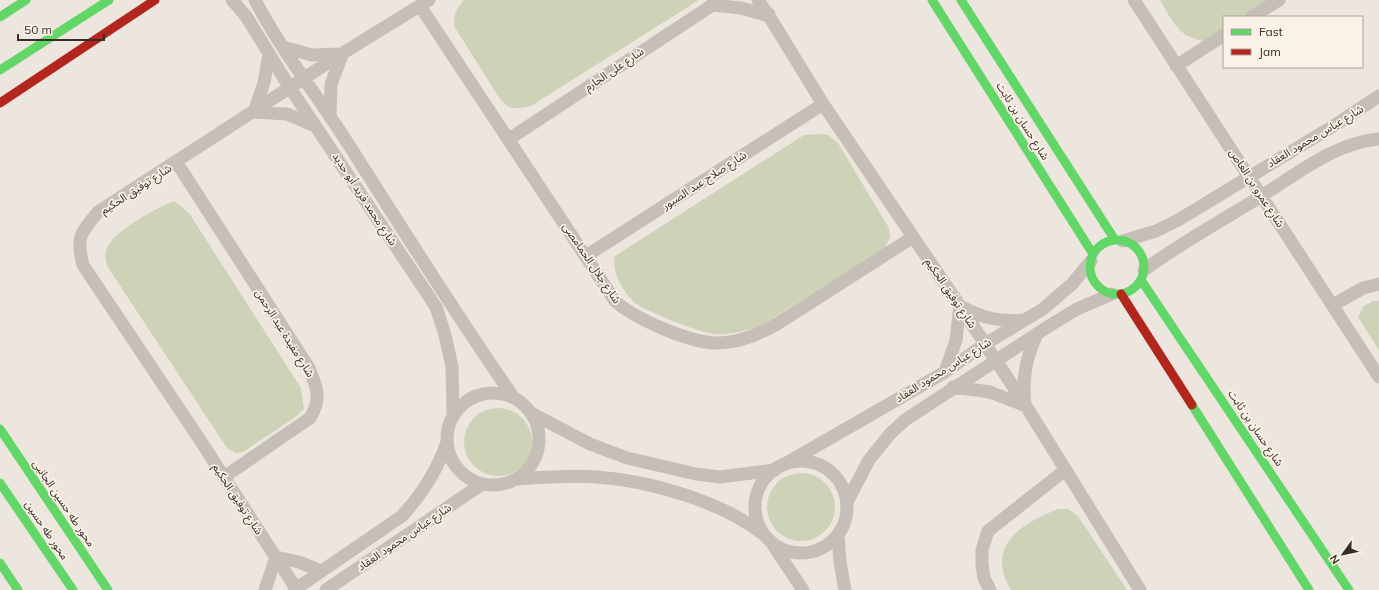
<svg xmlns="http://www.w3.org/2000/svg" width="1379" height="590" font-family="Mulish,'Noto Sans Arabic',sans-serif">
	<style>
		.green { fill: #ced3b8 }
		.lines { fill: none; stroke-linecap: round; stroke-linejoin: round }
		.street { stroke: #c6bfb8; stroke-width: 13 }
		.fast { stroke: #63d668; stroke-width: 9 }
		.jam { stroke: #b3261e; stroke-width: 9 }
		.labels { text-anchor: middle; dominant-baseline: central; stroke-width: 3.5; stroke-linejoin: round; paint-order: stroke }
		.street-label { font-size: 11px; fill: #372c26; stroke: #fbf1e6 }
	</style>
	<rect width="100%" height="100%" fill="#ede6df"/>
	<path class="green" d="M464 0H699L531 106C516 109 510 111 500 99L454 26C454 14 456 9 464 0Z
		M1160 0H1269L1243 17H1224V29L1206 41C1201 40 1197 40 1193 38 1177 34 1167 12 1160 0Z
		M819 134 828 135 838 143 889 228 890 237 885 248 759 327C745 330 728 336 714 334 701 333 644 311 634 302 623 292 611 271 615 256L804 135Z
		M174 201 189 213 301 388 304 409 294 418 243 452 236 453 227 448 107 266C106 260 104 254 107 248 115 230 156 208 174 201Z
		M1373 301H1379V350L1358 317 1364 306Z
		M464 442a34 34 0 1 1 68 0a34 34 0 1 1-68 0Z
		M767 507a34 34 0 1 1 68 0a34 34 0 1 1-68 0Z
		M1058 509H1068L1078 516 1127 590H1011C985 546 1020 524 1058 509Z"/>
	<g class="lines">
		<path class="street" d="M232 0 246 16 290 88 436 307 445 335 452 367 453 415
			M255 0C281 50 317 95 347 142 402 228 456 315 514 398
			M758 0 769 16 823 104 960 306 1026 406 1140 590
			M1134 0 1379 377
			M713 2 712 5 741 8 769 16V14
			M420 6 615 301C635 319 692 344 719 343 741 342 759 334 777 324L913 237
			M1252 17 1279 0
			M283 47 312 55 339 54
			M269 54 264 83 254 112 287 114 315 126
			M1176 66 1224 35
			M330 116 331 84 343 53
			M509 139 720 0
			M177 163 309 368C317 388 322 398 310 418L224 477
			M1123 241 1156 231 1180 219 1335 125 1379 96
			M586 256 823 104
			M1144 270C1181 243 1221 221 1260 197 1297 174 1334 143 1379 139
			M1333 305 1363 288 1379 284
			M945 372 956 340 960 306C981 318 1000 322 1024 320
			M953 387 990 392 1026 406
			M447 439a46 46 0 1 1 92 0a46 46 0 1 1-92 0Z
			M1025 404C1022 379 1026 358 1037 334
			M531 413 590 444 627 458 696 474 720 477 775 470
			M755 507a46 46 0 1 1 92 0a46 46 0 1 1-92 0Z
			M785 464 945 372 985 344 1043 309 1072 284 1091 261
			M518 479C544 477 571 475 597 477 650 481 721 501 763 534
			M847 502 869 460 890 434 905 420 1049 326 1077 309 1112 294
			M838 535 840 562 845 590
			M773 545 803 590
			M265 590 276 557 299 562 321 571
			M294 590 402 516C421 495 438 469 447 442
			M297 590 202 443 83 265C76 237 80 234 98 212L343 53 429 0
			M326 590 482 484
			M990 590 984 578 982 564V550L988 531 1064 471"/>
		<path class="fast" d="M932 0 1093 254
			M961 0 1115 240
			M0 17 26 0
			M0 70 109 0
			M1090 267a27 27 0 1 1 54 0a27 27 0 1 1-54 0Z
			M1141 280 1349 590
			M1192 405 1309 590
			M0 429 108 590
			M0 483 73 590
			M0 563 18 590"/>
		<path class="jam" d="M0 103 155 0
			M1121 294 1192 405"/>
	</g>
	<g class="labels">
		<g class="street-label">
			<text transform="translate(614 69) rotate(-34)">شارع على الجارم</text>
			<text transform="translate(1023 121) rotate(58)">شارع حسان بن ثابت</text>
			<text transform="translate(1315 136) rotate(-31)">شارع عباس محمود العقاد</text>
			<text transform="translate(704 180) rotate(-33)">شارع صلاح عبد الصبور</text>
			<text transform="translate(1257 188) rotate(57)">شارع عمرو بن العاص</text>
			<text transform="translate(136 189) rotate(-33)">شارع توفيق الحكيم</text>
			<text transform="translate(365 199) rotate(57)">شارع محمد فريد أبو حديد</text>
			<text transform="translate(592 263) rotate(56)">شارع جلال الحمامصى</text>
			<text transform="translate(951 293) rotate(56)">شارع توفيق الحكيم</text>
			<text transform="translate(285 333) rotate(58)">شارع مفيدة عبد الرحمن</text>
			<text transform="translate(943 370) rotate(-32)">شارع عباس محمود العقاد</text>
			<text transform="translate(1256 428) rotate(56)">شارع حسان بن ثابت</text>
			<text transform="translate(238 499) rotate(57)">شارع توفيق الحكيم</text>
			<text transform="translate(64 503) rotate(56)">محور طه حسين الجانبى</text>
			<text transform="translate(47 530) rotate(56)">محور طه حسين</text>
			<text transform="translate(404 537) rotate(-34)">شارع عباس محمود العقاد</text>
		</g>
	</g>
	<rect x="1223" y="16" width="140" height="52" fill="#fbf1e6" stroke="#ada299"/>
	<rect x="1231" y="29" width="20" height="6" fill="#63d668" stroke="#ada299"/>
	<text x="1259" y="36" font-size="12" fill="#372c26">Fast</text>
	<rect x="1231" y="49" width="20" height="6" fill="#b3261e" stroke="#ada299"/>
	<text x="1259" y="56" font-size="12" fill="#372c26">Jam</text>
	<g transform="translate(1343 554) rotate(237)" stroke="#fbf1e6" stroke-width="3" paint-order="stroke">
	<path d="M0-3L7 15L0 10L-7 15Z" fill="#372c26"/>
	<text y="-6" font-size="11" font-weight="bold" text-anchor="middle" fill="#372c26">N</text>
	</g>
	<path d="M18 34v6h86v-6" fill="none" stroke="#372c26" stroke-width="2"/>
	<text x="24" y="34" font-size="12" fill="#372c26" stroke="#fbf1e6" stroke-width="3" paint-order="stroke">50 m</text>
</svg>
